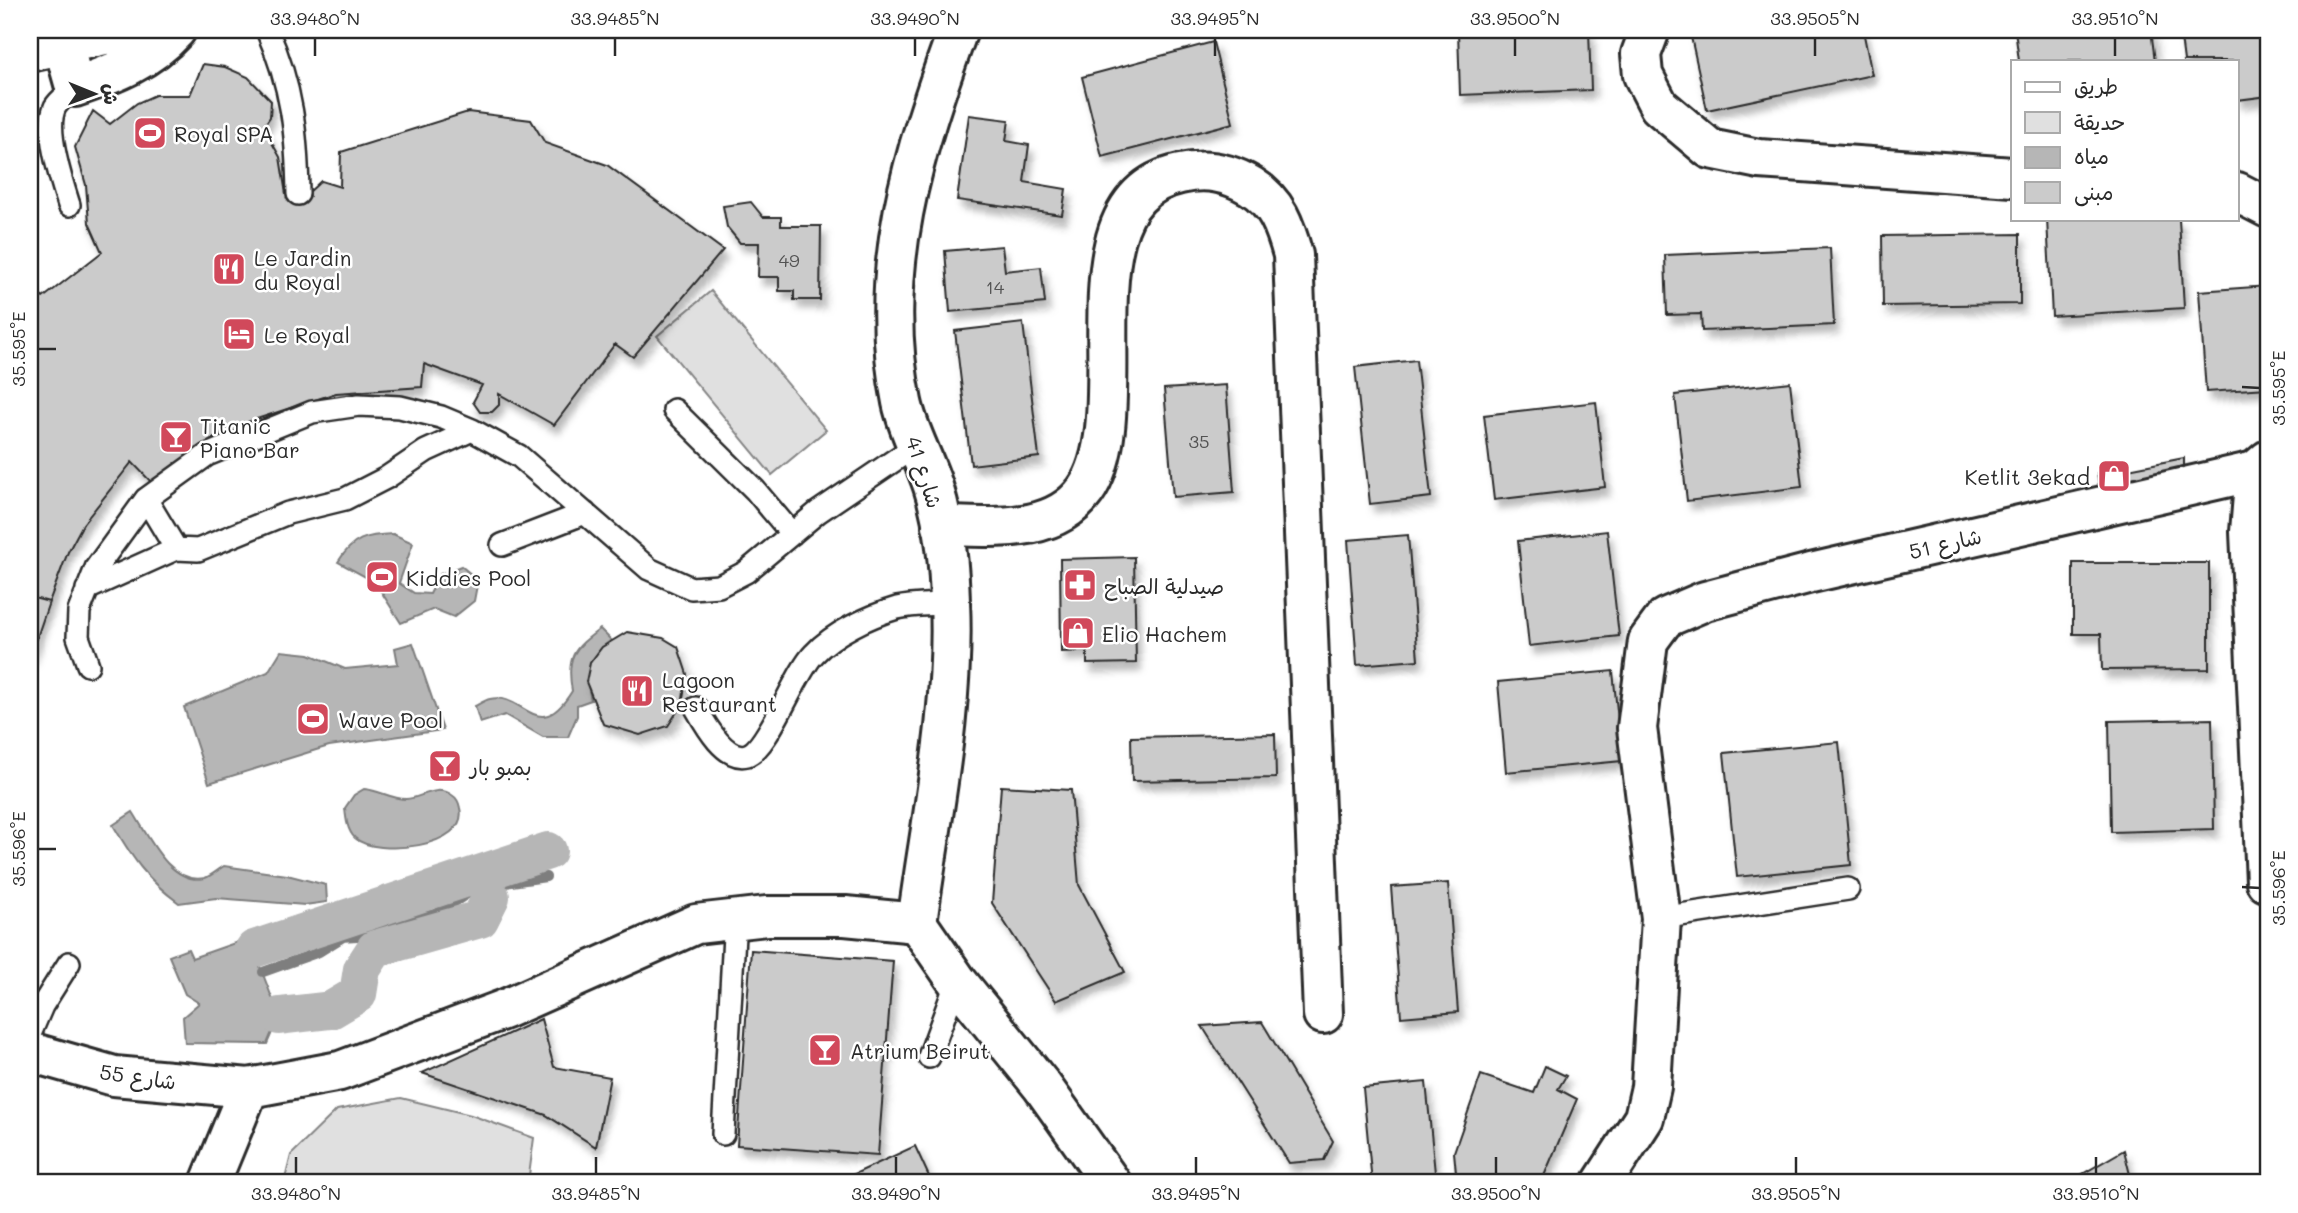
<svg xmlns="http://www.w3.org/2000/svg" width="2298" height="1213" font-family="Mali,'Playpen Sans Arabic',sans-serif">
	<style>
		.green { fill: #e0e0e0; stroke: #868686; stroke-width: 2 }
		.water { fill: #b6b6b6; stroke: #7e7e7e; stroke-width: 2 }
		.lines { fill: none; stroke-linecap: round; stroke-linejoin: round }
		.stream { stroke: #7e7e7e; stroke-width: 10 }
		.canal { stroke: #b6b6b6; stroke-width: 38 }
		.building { fill: #cbcbcb; stroke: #2b2b2b; stroke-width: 2; filter: url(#shadow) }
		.service-casing { stroke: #2b2b2b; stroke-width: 26 }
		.minor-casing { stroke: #2b2b2b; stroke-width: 44 }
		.tertiary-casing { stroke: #2b2b2b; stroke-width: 44 }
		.service { stroke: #fff; stroke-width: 21 }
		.minor { stroke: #fff; stroke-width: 38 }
		.tertiary { stroke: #fff; stroke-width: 38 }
		.ticks { fill: none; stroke: #2b2b2b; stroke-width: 2.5 }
		.labels { text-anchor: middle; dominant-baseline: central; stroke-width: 5; stroke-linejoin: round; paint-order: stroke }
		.number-label { font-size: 18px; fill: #535353 }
		.poi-label { font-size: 21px; fill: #2b2b2b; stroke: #fff; text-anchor: start }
		.street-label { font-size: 21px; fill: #2b2b2b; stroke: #fff }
		.neatline { fill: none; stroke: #2b2b2b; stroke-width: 2.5 }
		.ticks-label { font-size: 18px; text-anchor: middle; fill: #2b2b2b }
	</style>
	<defs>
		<filter id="shadow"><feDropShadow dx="4.5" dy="8" stdDeviation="3.5" flood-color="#0004"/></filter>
	</defs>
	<rect width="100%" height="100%" fill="#fff"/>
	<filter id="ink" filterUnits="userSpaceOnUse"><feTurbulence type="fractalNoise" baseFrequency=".0143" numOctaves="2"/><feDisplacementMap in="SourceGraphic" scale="14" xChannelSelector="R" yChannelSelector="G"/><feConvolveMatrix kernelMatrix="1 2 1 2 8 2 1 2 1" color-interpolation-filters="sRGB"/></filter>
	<g filter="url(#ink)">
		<path class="green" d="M711 291 826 430 772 475 657 336Z
			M401 1098 471 1115 534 1138 528 1183H284L291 1155 337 1110Z"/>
		<path class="water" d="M393 534 413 543 399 583 414 593 430 594 440 574 461 566 478 580 474 601 454 617 434 609 401 623 375 582 338 562C353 538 366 535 393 534Z
			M600 629 611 640C590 656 584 674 591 700L577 705V716L568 737H543L505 715 480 723 475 706C479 704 485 700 490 699 524 692 538 746 572 691 566 657 573 649 600 629Z
			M413 643 443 730 329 746 209 783 184 707 268 672 281 651 309 654 345 669 398 664 395 648Z
			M364 789C379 790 391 799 406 799 422 798 436 784 452 795 457 798 459 802 460 808 470 848 375 857 355 838 347 830 346 818 345 808L354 795Z
			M133 812C148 835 170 886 205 878 211 876 219 869 224 866L287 875 326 885 327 902 305 905 216 898 179 903C146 879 133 859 113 825Z
			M249 938 279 1016 267 1044 185 1043 183 1017 199 1003 185 994 169 956 188 949 192 958Z"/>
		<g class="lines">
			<path class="stream" d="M512 877 542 864
				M259 960C277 953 295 943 314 939 332 935 351 939 368 934 403 922 421 896 462 895
				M263 972 319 952 364 924 387 917 414 918 436 914 478 887 546 877"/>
			<path class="canal" d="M254 949 548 851
				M279 1016 331 1010 358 994 362 969 375 949 480 919 491 897"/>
		</g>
		<path class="building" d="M1458 30H1589L1591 90 1460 95Z
			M1726 30H1863L1872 75 1707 110 1691 37Z
			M2015 30H2151L2155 61H2019Z
			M2180 30H2268V96L2237 100V61H2184Z
			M1213 42 1233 123 1102 157 1082 77Z
			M203 64 225 67 248 77 271 101 270 117 263 127 280 157 286 194H307L321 181 340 187 341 152 468 112 531 120 545 143 607 165 723 250 633 357 615 344 554 425 499 394V405L492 412H480L473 402 482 385 424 364 422 387 336 393 226 429 153 484 132 462 83 524 68 552 49 602 30 597V284L43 298 102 252 89 223 86 185 75 147 93 111 110 124 137 103 155 95H190Z
			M969 115 1009 120 1006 141 1029 145 1024 182 1066 189 1062 215 957 200Z
			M751 202 763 217H781V226H821L820 300H794V291H779V277H758L759 243H740L727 227 723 206Z
			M2047 219H2179L2184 308 2052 316Z
			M2020 234V304L1883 306 1882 236Z
			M1002 246 1005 271 1041 267 1045 303 950 312 945 251Z
			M1830 248 1834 325 1702 331 1701 314 1667 315 1665 255Z
			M2268 286V388L2206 392 2199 291Z
			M1023 323 1039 457 971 465 955 331Z
			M1416 360 1431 497 1370 504 1355 367Z
			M1790 382 1802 487 1687 501 1675 395Z
			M1226 385 1234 492 1173 497 1164 389Z
			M1596 402 1605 487 1494 500 1484 415Z
			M2184 458V479L2131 490 2128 469Z
			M2128 469 2131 490 2100 494 2097 473Z
			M1607 531 1619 636 1529 646 1518 541Z
			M1408 535 1418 660 1357 665 1348 540Z
			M1134 557 1136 663 1087 664V651L1061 652 1060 559Z
			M2073 563H2209V669L2102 670 2101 634H2073Z
			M30 597 49 602 30 658Z
			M627 632 663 638 678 647 687 674 682 704 668 726 640 735 603 724 586 682 590 663 602 647Z
			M1613 671 1622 761 1506 772 1498 682Z
			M2212 719 2214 829 2111 832 2109 721Z
			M1275 734 1276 778 1132 781 1131 737Z
			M1839 742 1851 865 1737 877 1724 753Z
			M1001 786 1071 790 1079 885 1125 972 1056 1001 992 903Z
			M1448 883 1458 1012 1401 1017 1391 887Z
			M751 950 893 961 878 1155 737 1145Z
			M541 1019 554 1067 610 1077 596 1147 546 1115 422 1073Z
			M1262 1022 1333 1141 1324 1160 1289 1163 1202 1026Z
			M1545 1066 1566 1076 1558 1089 1577 1099 1541 1183H1457L1454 1152 1481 1075 1534 1093Z
			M1426 1082 1436 1183H1372L1363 1088Z
			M915 1146 932 1183H835Z
			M2124 1150 2132 1183H2067Z"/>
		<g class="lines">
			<defs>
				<path id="service" d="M267 30C292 86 297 134 298 194
					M69 205C62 183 44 130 55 107 59 100 69 93 75 87
					M674 410 755 490 792 534
					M146 499 176 549
					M502 545 585 513
					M87 589 176 549 198 550 288 513 345 499 386 478 426 451 472 430
					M88 665 78 637 79 611 96 568 146 499 207 455 312 412 359 405 400 407 441 417 472 430 519 456 649 569 691 588 719 586 746 572 818 512 917 445
					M696 708C705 724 725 761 747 755 768 749 795 673 814 654 833 633 870 616 897 608 914 604 934 605 951 603
					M1661 918 1848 889
					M30 1034 42 1006 69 963
					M929 1057 957 981
					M723 1134 735 917"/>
				<path id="minor" d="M1650 30 1641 54 1643 75 1659 106 1710 149 1759 159 2013 177
					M63 44 75 87C113 74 148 61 176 30
					M30 52 127 30
					M2237 192 2268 208
					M2255 471 2250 532 2266 882
					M942 526C990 526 1052 536 1085 491 1142 411 1056 201 1180 174 1206 168 1228 172 1251 186 1277 202 1285 226 1293 255L1323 1014
					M917 923 957 981 1042 1086 1111 1183
					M1602 1183 1644 1118 1651 1087 1661 918 1637 728 1648 641 1665 618 1705 601 1811 573 2255 471 2268 460"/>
				<path id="tertiary" d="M30 1052 114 1076 249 1088 340 1071 505 1009 696 924 767 916H845L917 923C931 818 955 709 950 602 949 563 945 523 933 486 924 458 908 431 902 402 875 272 914 150 958 30
					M210 1183 249 1088"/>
			</defs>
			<use href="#service" class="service-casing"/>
			<use href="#minor" class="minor-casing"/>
			<use href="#tertiary" class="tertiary-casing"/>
			<use href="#service" class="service"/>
			<use href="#minor" class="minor"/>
			<use href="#tertiary" class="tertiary"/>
		</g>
	</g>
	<path class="ticks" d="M315 56V38M615 56V38M915 56V38M1215 56V38M1515 56V38M1815 56V38M2115 56V38M38 349H56M2242 387 2260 388M38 849H56M2242 887 2260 888M296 1174V1157M596 1174V1157M896 1174V1157M1196 1174V1157M1496 1174V1157M1796 1174V1157M2096 1174V1157"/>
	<defs>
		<symbol id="stadium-square" viewBox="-11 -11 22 22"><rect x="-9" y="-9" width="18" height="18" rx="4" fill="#d1495b" stroke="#fff"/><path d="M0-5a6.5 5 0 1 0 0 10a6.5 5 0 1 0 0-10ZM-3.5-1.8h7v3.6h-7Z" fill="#fff"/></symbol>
		<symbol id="restaurant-square" viewBox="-11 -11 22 22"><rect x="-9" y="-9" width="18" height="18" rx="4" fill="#d1495b" stroke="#fff"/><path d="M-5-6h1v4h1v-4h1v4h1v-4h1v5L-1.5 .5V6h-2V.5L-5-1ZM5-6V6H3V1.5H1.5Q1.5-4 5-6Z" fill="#fff"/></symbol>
		<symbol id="hotel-square" viewBox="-11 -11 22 22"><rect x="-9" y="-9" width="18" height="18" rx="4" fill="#d1495b" stroke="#fff"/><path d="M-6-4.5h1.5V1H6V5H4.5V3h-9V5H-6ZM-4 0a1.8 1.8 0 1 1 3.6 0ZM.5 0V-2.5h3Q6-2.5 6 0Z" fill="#fff"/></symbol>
		<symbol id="bar-square" viewBox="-11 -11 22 22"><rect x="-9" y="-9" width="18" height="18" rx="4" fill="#d1495b" stroke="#fff"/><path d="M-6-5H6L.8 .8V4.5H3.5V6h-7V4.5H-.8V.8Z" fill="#fff"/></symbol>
		<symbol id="shop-square" viewBox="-11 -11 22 22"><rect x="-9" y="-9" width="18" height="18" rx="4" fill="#d1495b" stroke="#fff"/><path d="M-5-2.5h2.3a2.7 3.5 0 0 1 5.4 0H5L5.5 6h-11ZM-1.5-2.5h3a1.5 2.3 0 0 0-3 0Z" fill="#fff"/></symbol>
		<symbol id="pharmacy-square" viewBox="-11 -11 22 22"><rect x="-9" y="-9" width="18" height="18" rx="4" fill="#d1495b" stroke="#fff"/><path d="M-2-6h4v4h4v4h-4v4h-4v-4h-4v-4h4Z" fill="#fff"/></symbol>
	</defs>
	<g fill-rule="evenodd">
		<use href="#stadium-square" x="131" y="114" width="38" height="38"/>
		<use href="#restaurant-square" x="210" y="250" width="38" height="38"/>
		<use href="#hotel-square" x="220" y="315" width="38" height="38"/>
		<use href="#bar-square" x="157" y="418" width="38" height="38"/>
		<use href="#shop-square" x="2095" y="457" width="38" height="38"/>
		<use href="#stadium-square" x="363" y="558" width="38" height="38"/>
		<use href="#pharmacy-square" x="1061" y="566" width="38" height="38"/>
		<use href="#shop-square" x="1059" y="614" width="38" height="38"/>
		<use href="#restaurant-square" x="618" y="672" width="38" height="38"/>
		<use href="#stadium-square" x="294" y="700" width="38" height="38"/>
		<use href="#bar-square" x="426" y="747" width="38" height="38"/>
		<use href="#bar-square" x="806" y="1031" width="38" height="38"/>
	</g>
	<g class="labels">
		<g class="number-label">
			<text x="789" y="260">49</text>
			<text x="995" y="287">14</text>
			<text x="1199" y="441">35</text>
		</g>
		<g class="poi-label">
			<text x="174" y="133">Royal SPA</text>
			<text x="254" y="257">Le Jardin<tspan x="254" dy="24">du Royal</tspan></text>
			<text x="264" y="334">Le Royal</text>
			<text x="200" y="425">Titanic<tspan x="200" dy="24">Piano Bar</tspan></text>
			<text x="2090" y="476" text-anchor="end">Ketlit 3ekad</text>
			<text x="406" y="577">Kiddies Pool</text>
			<text x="1104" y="585">صيدلية الصباح</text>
			<text x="1102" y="633">Elio Hachem</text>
			<text x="662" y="679">Lagoon<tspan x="662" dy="24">Restaurant</tspan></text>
			<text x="338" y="719">Wave Pool</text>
			<text x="470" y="766">بمبو بار</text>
			<text x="850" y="1050">Atrium Beirut</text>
		</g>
		<g class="street-label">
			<text transform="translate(925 472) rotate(72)">شارع 41</text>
			<text transform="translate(1945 543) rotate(-13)">شارع 51</text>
			<text transform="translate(138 1076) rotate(8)">شارع 55</text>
		</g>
	</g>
	<rect width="2298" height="1213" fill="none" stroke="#fff" stroke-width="77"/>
	<rect x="2011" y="60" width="228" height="161" fill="#ffffff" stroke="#aaaaaa" stroke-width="2"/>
	<rect x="2025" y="82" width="35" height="10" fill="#ffffff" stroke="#aaaaaa" stroke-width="2"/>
	<text x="2074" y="94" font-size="21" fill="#2b2b2b">طريق</text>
	<rect x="2025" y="112" width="35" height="21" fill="#e0e0e0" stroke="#aaaaaa" stroke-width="2"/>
	<text x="2074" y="130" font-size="21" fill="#2b2b2b">حديقة</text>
	<rect x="2025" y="147" width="35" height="21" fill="#b6b6b6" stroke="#aaaaaa" stroke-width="2"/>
	<text x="2074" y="164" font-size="21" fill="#2b2b2b">مياه</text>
	<rect x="2025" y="182" width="35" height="21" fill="#cbcbcb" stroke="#aaaaaa" stroke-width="2"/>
	<text x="2074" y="200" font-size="21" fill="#2b2b2b">مبنى</text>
	<g transform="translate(94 94) rotate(91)" stroke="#ffffff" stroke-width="5" paint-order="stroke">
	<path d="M0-5L12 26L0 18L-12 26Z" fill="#2b2b2b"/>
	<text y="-10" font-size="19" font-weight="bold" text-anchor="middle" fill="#2b2b2b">ش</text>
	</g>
	<rect x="38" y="38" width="2222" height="1136" class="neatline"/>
	<g class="ticks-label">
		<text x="315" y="25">33.9480°N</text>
		<text x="615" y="25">33.9485°N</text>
		<text x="915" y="25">33.9490°N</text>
		<text x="1215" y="25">33.9495°N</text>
		<text x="1515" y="25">33.9500°N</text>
		<text x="1815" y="25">33.9505°N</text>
		<text x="2115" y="25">33.9510°N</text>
		<text transform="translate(19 349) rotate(-90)" y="6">35.595°E</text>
		<text transform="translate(2279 388) rotate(-90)" y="6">35.595°E</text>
		<text transform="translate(19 849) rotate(-90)" y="6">35.596°E</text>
		<text transform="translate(2279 888) rotate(-90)" y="6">35.596°E</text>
		<text x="296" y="1200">33.9480°N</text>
		<text x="596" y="1200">33.9485°N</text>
		<text x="896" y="1200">33.9490°N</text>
		<text x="1196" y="1200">33.9495°N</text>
		<text x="1496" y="1200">33.9500°N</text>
		<text x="1796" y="1200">33.9505°N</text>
		<text x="2096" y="1200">33.9510°N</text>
	</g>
</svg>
